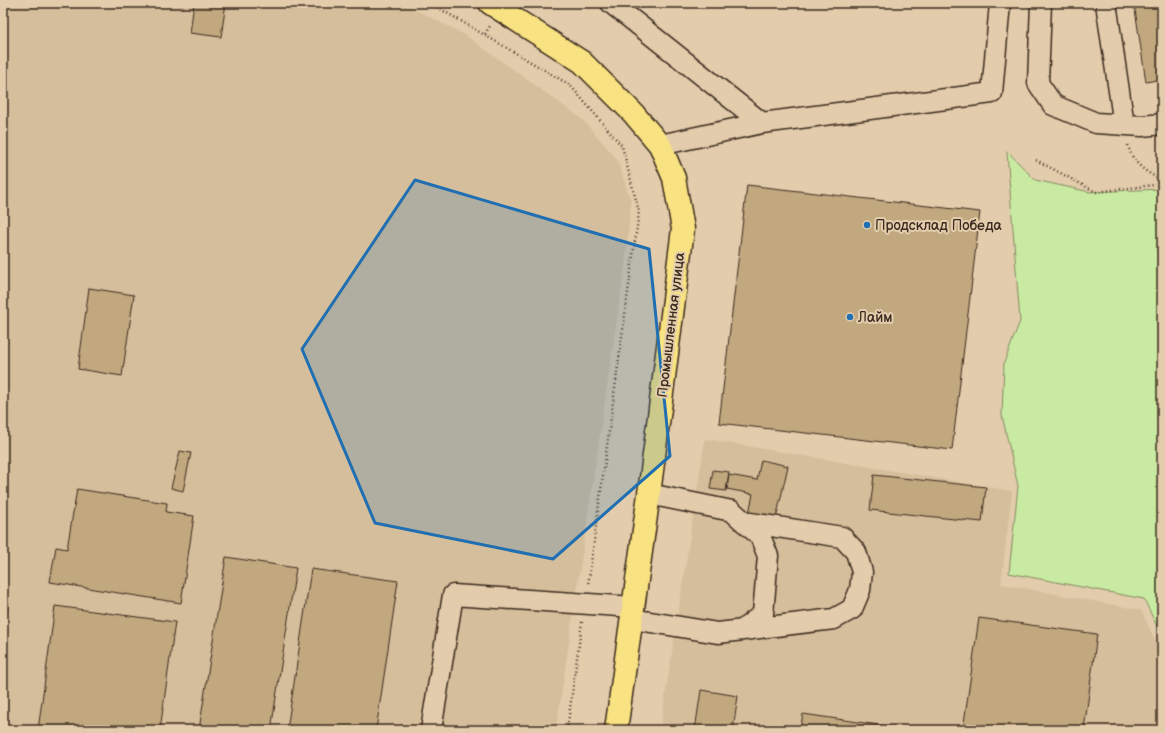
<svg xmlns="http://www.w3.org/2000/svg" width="1165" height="733" font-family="'Balsamiq Sans',sans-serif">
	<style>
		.built { fill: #d5be9b }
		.green { fill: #c9eaa2; stroke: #828a60 }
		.building { fill: #c1a87f; stroke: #3b2a1e }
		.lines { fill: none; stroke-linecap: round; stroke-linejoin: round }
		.minor-casing { stroke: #3b2a1e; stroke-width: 23 }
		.major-casing { stroke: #3b2a1e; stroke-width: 25 }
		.path { stroke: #3b2a1e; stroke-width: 2.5; stroke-dasharray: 1 3; stroke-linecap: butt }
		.minor { stroke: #e2ccac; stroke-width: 20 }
		.major { stroke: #f8e281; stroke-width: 22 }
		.marked { fill: #1f6fb2; fill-opacity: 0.2; stroke: #1f6fb2; stroke-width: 3; stroke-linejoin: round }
		.poi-dot { fill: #1f6fb2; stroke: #e2ccac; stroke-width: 1.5 }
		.labels { text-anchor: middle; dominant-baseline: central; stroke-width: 4; stroke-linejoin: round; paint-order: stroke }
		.poi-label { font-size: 14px; fill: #3b2a1e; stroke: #e2ccac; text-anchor: start }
		.street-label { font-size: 14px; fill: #3b2a1e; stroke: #e2ccac }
	</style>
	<rect width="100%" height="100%" fill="#e2ccac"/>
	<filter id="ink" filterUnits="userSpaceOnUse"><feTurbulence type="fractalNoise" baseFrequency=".025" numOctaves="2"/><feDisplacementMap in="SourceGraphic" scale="8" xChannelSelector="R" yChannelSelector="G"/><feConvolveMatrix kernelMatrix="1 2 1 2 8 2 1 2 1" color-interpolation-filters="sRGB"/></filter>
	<g filter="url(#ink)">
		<path class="built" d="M3 3H402L465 35 582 119 617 159 631 202 625 265 556 730H3Z
			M705 439 1012 491 1001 584 1141 610 1162 655V730H660Z"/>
		<path class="green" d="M1007 151 1035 180 1090 192 1162 189V637L1144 599 1009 573 1018 486 1002 415 1004 363 1020 321Z"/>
		<path class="building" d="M194 3H226L221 37 190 33Z
			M1134 3H1162V79L1146 82Z
			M747 185 980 212 952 450 719 423Z
			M89 288 134 295 122 376 78 369Z
			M180 451 191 453 183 491 171 488Z
			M761 460 788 466 776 519 749 513 753 494 727 489 729 475 757 480Z
			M713 470 729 472 726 491 710 489Z
			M874 475 986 487 982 522 870 510Z
			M77 489 167 503 166 512 194 516 181 603 50 582 56 547 67 549Z
			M226 557 296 568 271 730H199Z
			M311 569 398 581 376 730H287Z
			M3 603 8 604 3 638Z
			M55 606 175 622 160 730H38Z
			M979 618 1097 634 1084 730H963Z
			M701 690 738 696 733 730H695Z
			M803 714 913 730H800Z"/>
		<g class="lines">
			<defs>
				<path id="minor" d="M611 3 762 123 660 145
					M1041 3 1038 83 1053 105 1096 123 1142 126 1162 124
					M1106 3 1124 125
					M762 123 992 93 1000 3
					M649 494 732 511 760 536 768 556 763 614 745 628
					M632 619 718 633 834 619 852 609 860 590 862 572 856 552 842 537 744 522
					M431 730 453 595 634 607"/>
				<path id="major" d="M490 3 582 62 633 113 660 145 674 178 683 229 649 494 616 730"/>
			</defs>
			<use href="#minor" class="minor-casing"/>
			<use href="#major" class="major-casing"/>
			<path class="path" d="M430 3 570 85 622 146 639 212 588 585
				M485 34 490 26
				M1128 145C1132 163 1146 173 1162 180
				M1036 160 1096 192 1162 184
				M567 730 582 622"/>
			<use href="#minor" class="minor"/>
			<use href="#major" class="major"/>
		</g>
	</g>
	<path class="marked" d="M415 180 649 249 670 456 553 559 375 523 302 349Z"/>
	<g class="poi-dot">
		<circle cx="867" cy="225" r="4"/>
		<circle cx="850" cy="317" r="4"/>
	</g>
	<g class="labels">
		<g class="poi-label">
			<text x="875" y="225">Продсклад Победа</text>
			<text x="858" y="317">Лайм</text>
		</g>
		<g class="street-label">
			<text transform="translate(671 325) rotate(-83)">Промышленная улица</text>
		</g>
	</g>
	<rect width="1165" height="733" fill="none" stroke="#e2ccac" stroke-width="16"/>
	<rect x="8" y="8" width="1149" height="717" fill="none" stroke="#3b2a1e" stroke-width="1.5" filter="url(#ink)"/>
</svg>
